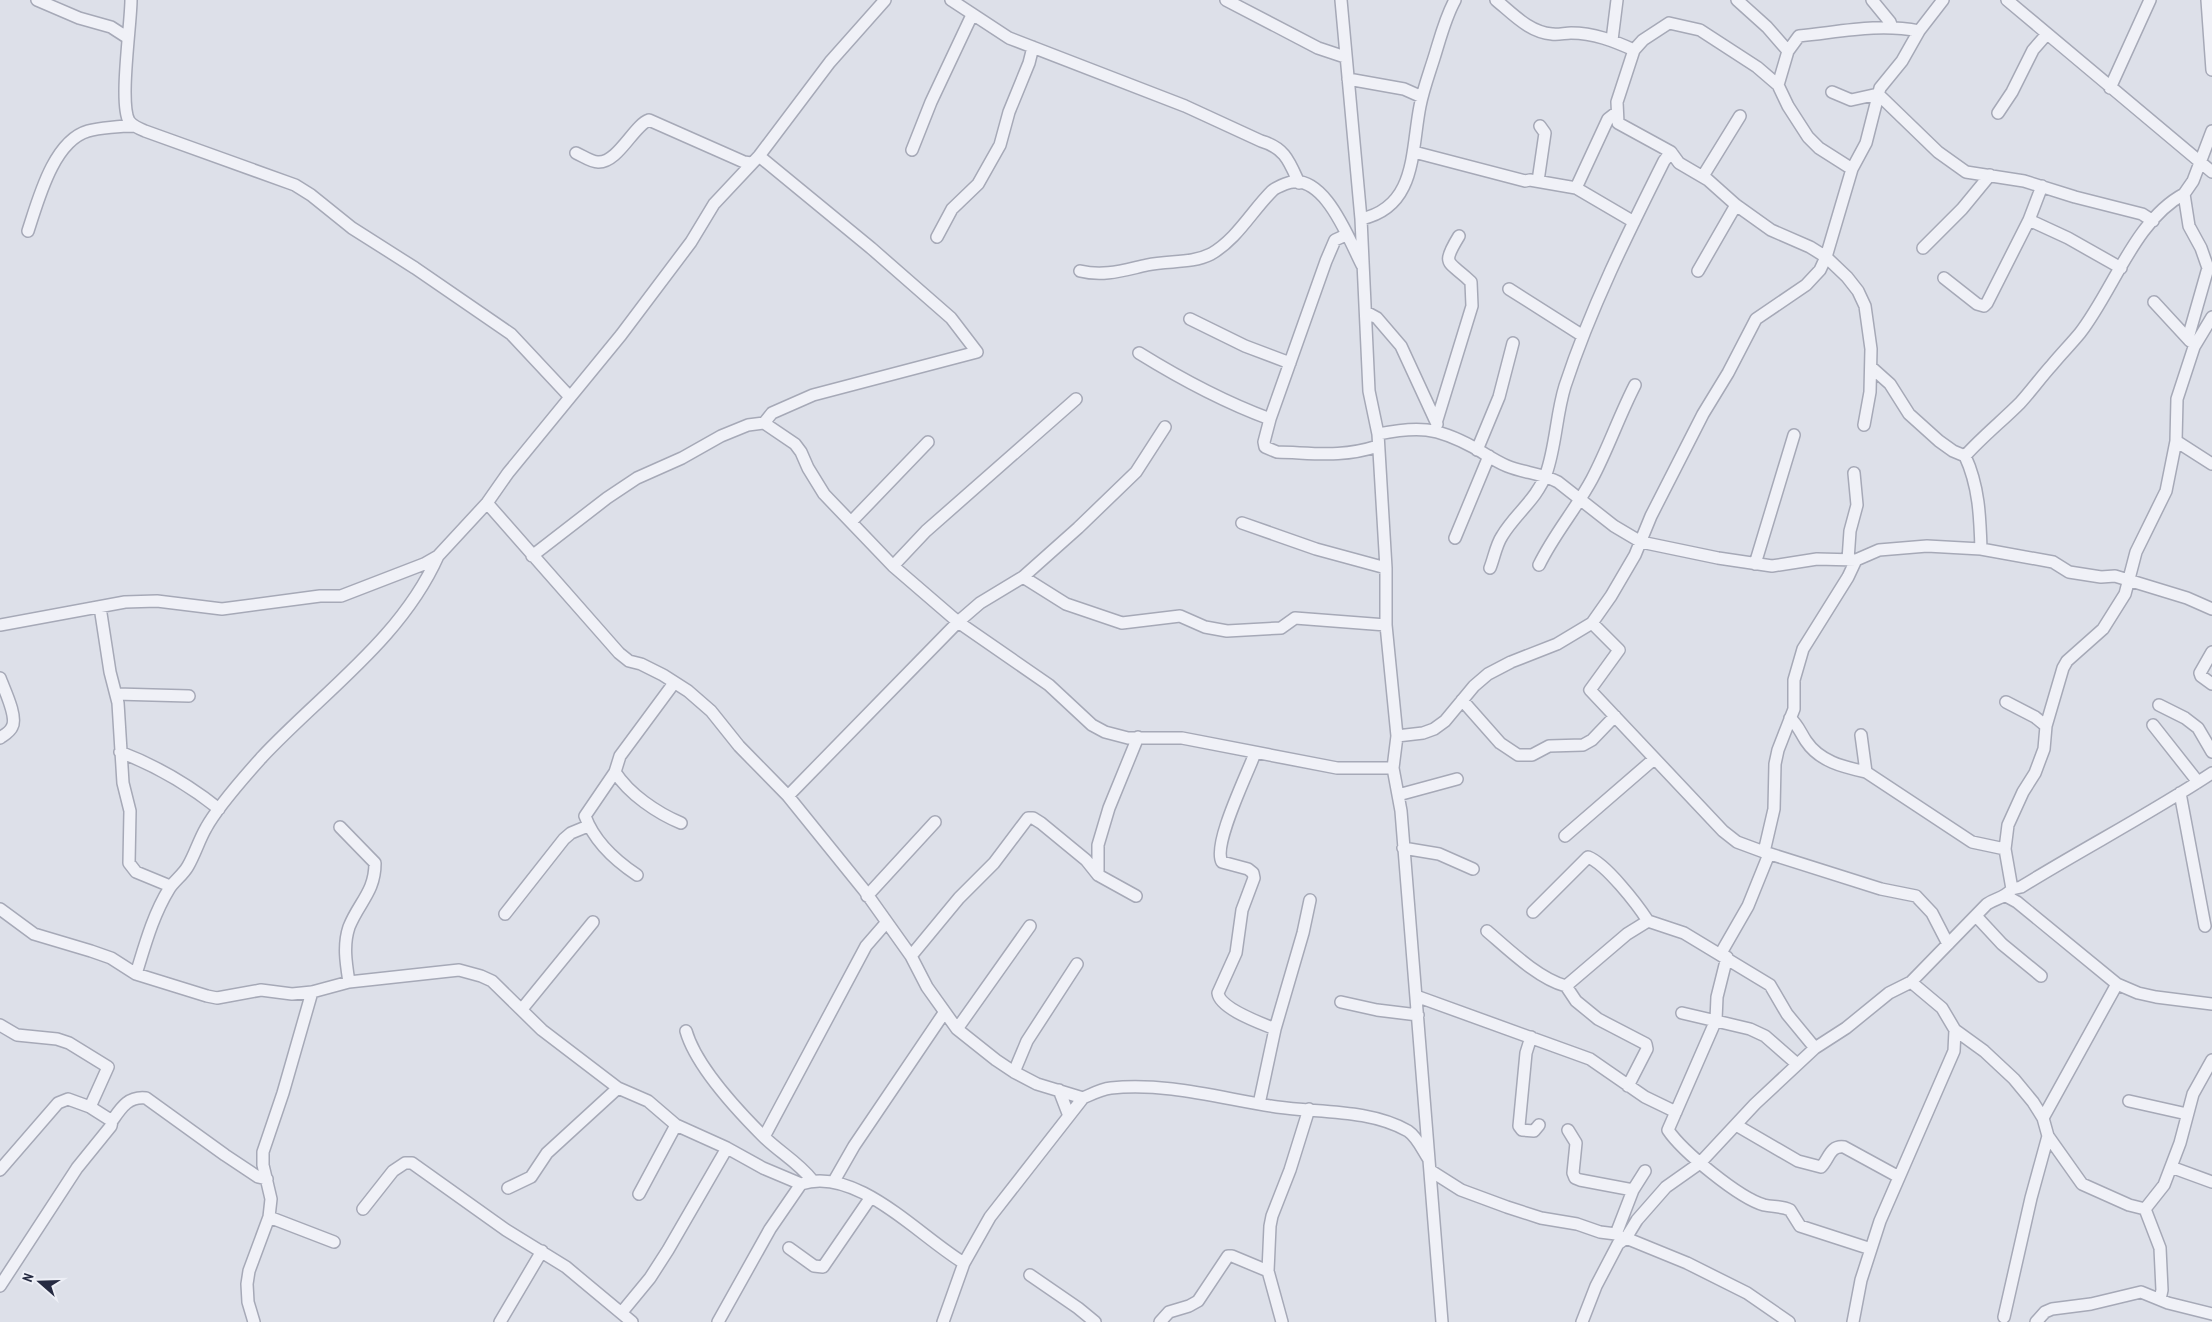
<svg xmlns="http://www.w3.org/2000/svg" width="2212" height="1322" font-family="'PT Sans Narrow',sans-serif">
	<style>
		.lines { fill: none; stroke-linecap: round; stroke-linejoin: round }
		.minor-casing { stroke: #a6a9b7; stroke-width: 14 }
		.minor { stroke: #f0f1f7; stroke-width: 11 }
	</style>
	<rect width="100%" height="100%" fill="#dde0e9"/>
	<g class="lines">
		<defs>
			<path id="minor" d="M37 0 79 18 111 27 128 38
				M131 0C131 24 119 103 129 121 133 126 140 129 145 131L295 185 311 195 352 228 415 268 511 334 570 397
				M951 0 1009 38 1185 106 1261 141C1285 148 1289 161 1299 183
				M1226 0 1318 48 1345 57
				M1341 0 1361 219 1369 391 1378 434 1386 568V625L1397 736 1393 768 1401 811 1442 1322
				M1496 0C1513 14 1529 32 1552 34 1558 35 1565 33 1571 33 1594 33 1614 41 1634 50
				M1737 0 1767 27 1788 51
				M1872 0 1890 22 1892 27
				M2007 0 2212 172
				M2207 0 2212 70
				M1612 40 1617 0
				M1348 79 1404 89 1422 97
				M1778 85 1788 51 1799 36C1840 32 1878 23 1919 31
				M2110 88 2150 0
				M1832 92 1851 100 1878 94 1938 152 1966 172 2024 181 2075 197 2142 214 2153 221
				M1998 113 2012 92 2033 50 2047 34
				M912 150 931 102 972 15
				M1414 152 1525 181 1530 180 1576 188 1634 222
				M576 153C583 156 591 162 598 162 618 163 634 125 649 120L744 162 751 163
				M759 156 871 248 951 318 977 352 813 395 772 413 764 423
				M1852 169 1819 148 1808 137 1788 106 1778 85 1757 67 1700 30 1669 23 1643 40 1634 50 1617 102 1618 123 1671 152 1679 163 1708 180 1736 205 1771 230 1810 247 1826 257 1847 277 1858 291 1865 306 1871 349 1870 392 1864 425
				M1703 176 1740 116
				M1538 181 1545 133 1540 126
				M2042 186 2029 220 2068 238 2121 268
				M1576 188 1608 119 1617 112
				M1361 219C1417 207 1411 151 1420 106 1423 90 1429 74 1434 58 1440 39 1445 18 1455 0
				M28 231C38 201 53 141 88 131 99 128 122 126 134 126
				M1346 235 1335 240 1326 261 1270 419 1264 442 1265 447 1277 452C1315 453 1341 458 1378 446
				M937 237 952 209 978 184 1000 145 1009 112 1029 63 1033 47
				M1923 248 1962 209 1990 175
				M1080 271C1104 277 1124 270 1147 265 1169 260 1191 264 1211 254 1237 239 1251 212 1272 191 1275 188 1280 186 1285 184 1323 168 1349 240 1362 265
				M1698 271 1736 205
				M1944 278 1977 304 1984 306 1987 303 2029 220
				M1509 289 1583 336
				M2154 302 2190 341
				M1366 312 1377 318 1401 346 1437 424
				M1190 319 1245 346 1290 363
				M2188 338 2208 268 2201 248 2189 226 2184 194 2193 181 2212 131
				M1139 353C1181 379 1224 402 1270 419
				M1871 367 1890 384 1909 414 1939 441 1953 451 1965 456C1979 486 1980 517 1981 549
				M1437 420 1472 306 1471 282C1449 260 1440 267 1459 236
				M1378 434C1418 426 1436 427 1473 447 1484 453 1495 461 1507 466 1524 473 1541 473 1558 482L1614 526 1641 542 1718 558 1772 566 1817 559 1856 560 1879 550 1927 546 1981 549 2053 562 2069 572 2101 577 2115 576 2187 598 2212 609
				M2176 441 2212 464
				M1477 450 1499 397 1513 343
				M1965 456C1982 437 2002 421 2020 403 2031 391 2041 377 2052 365 2061 354 2071 344 2080 333 2113 291 2135 220 2184 194
				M487 503 619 653 629 661 641 664 663 675 688 691 711 711 739 746 788 796 864 890 911 956 927 987 957 1029 996 1060 1014 1072 1037 1084 1083 1098
				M851 522 928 442
				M1242 523 1316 549 1386 568
				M1455 538 1489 456
				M532 556 607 498 637 478 682 458 721 436 748 425 764 423 795 444 801 452 808 468 824 494 893 566 958 622 1049 685 1092 725 1105 732 1128 738H1182L1337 768H1393
				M1848 560 1850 531 1857 505 1854 473
				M1755 564 1794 435
				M1539 565C1554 534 1576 509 1592 479 1608 449 1619 416 1635 385
				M893 566 926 531 1076 399
				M1490 568C1494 558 1496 545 1502 536 1515 514 1537 499 1546 474 1556 446 1556 415 1565 386 1591 307 1627 235 1664 161L1671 152
				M1023 577 1066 604 1122 623 1180 616 1205 627 1227 631 1281 628 1295 618 1386 625
				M100 607 110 672 118 703 123 783 130 811 129 863 136 872 170 886
				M1592 623 1619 650 1590 690 1723 831 1737 842 1764 852 1881 889 1916 896 1932 913 1948 944
				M0 625 125 602 157 601 222 609 320 596H341L424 564 438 556 487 503 508 473 621 335 691 242 714 204 759 156 830 62 885 0
				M2212 652 2200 673 2201 676 2212 684
				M0 678C4 689 18 717 12 727 10 732 4 735 0 738
				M674 683 620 756 615 772C629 794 657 813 681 823
				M116 694 189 696
				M1462 700 1500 743 1518 755H1532L1549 746 1583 745 1592 740 1615 716
				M2006 702 2035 717 2046 726
				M2159 705 2185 718 2198 728 2212 752
				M1790 718C1798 725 1800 732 1806 741 1820 762 1844 767 1866 772
				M2153 725 2198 782
				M1397 736 1423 733 1434 729 1445 721 1474 686 1488 674 1511 662 1557 644 1592 623 1611 596 1635 555 1651 516 1703 414 1728 373 1756 319 1806 285 1820 270 1826 257 1852 169 1866 143 1880 88 1902 61 1919 31 1943 0
				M120 752C157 766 189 785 219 809
				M1255 753C1248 773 1212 845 1222 862L1248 869 1253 873 1254 878 1242 910 1236 953 1218 993C1220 1009 1261 1023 1275 1029
				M615 772 585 816C594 841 616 861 637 875
				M2180 793 2205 926
				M1398 795 1457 779
				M788 796 958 622 980 603 1023 577 1078 528 1136 472 1165 427
				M340 827 375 863C375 892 359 902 349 927 343 945 346 963 349 982
				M1565 836 1654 759
				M1403 848 1439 854 1473 869
				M2005 849 2008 825 2023 792 2035 773 2044 749 2046 726 2063 668 2067 661 2103 629 2125 594 2136 552 2166 491 2176 441 2177 399 2194 347 2212 317
				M1764 852 1774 809 1775 764 1778 750 1794 709V680L1803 649 1848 577 1856 560
				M1098 875V845L1109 808 1138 737
				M2012 889 2021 887C2084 848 2150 814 2212 773
				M867 896 935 822
				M2006 896 2017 902 2117 984 2138 993 2156 997 2212 1004
				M0 909 34 934 91 951 111 958 136 974 207 996 217 998 261 990 292 994 312 992 349 982 459 970 481 976 492 981 542 1030 618 1088 648 1101 676 1125 727 1148 763 1168 801 1184C856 1165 920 1237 964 1263
				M1533 912 1588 857C1606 864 1637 904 1648 921
				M505 914 564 839 571 833 588 826
				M1976 916 2002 944 2041 976
				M1487 931C1509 950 1539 979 1566 986L1627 934 1648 921 1684 933 1770 985 1787 1014 1815 1048
				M1721 953 1748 906 1769 854
				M911 956 959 898 994 863 1028 818H1033L1041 823 1086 860 1098 875 1136 896
				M1727 957 1717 997 1716 1020 1668 1130C1682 1151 1739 1198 1764 1205 1773 1207 1782 1206 1790 1210L1800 1226 1871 1249
				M136 974C145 945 153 915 169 889 174 881 183 875 188 866 195 854 199 840 206 828 218 806 245 776 262 757 323 692 401 639 438 556
				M1911 982 1942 1008 1955 1030 1984 1051 2014 1079 2033 1102 2043 1118 2048 1136 2082 1184 2129 1205 2145 1209
				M1566 986 1576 1001 1598 1019 1646 1044 1647 1049 1628 1086
				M1416 996 1590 1059 1645 1097 1676 1112
				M1341 1002 1377 1010 1418 1015
				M522 1009 593 922
				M1682 1013 1750 1029 1765 1036 1797 1064
				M0 1025 17 1035 57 1039 69 1043 108 1067 90 1107 112 1121 111 1126 77 1168 0 1286
				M957 1029 1030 926
				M686 1031C696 1066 737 1110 763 1136 779 1152 798 1162 812 1180
				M1531 1037 1526 1053 1519 1126 1522 1130 1534 1131 1539 1125
				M1014 1072 1027 1041 1077 964
				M1059 1090 1069 1116
				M2129 1101 2187 1114
				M1259 1104 1275 1029 1303 933 1310 900
				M2043 1118 2117 984
				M112 1121C121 1108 128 1096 146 1098L225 1155 258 1177 267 1179
				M1736 1125 1798 1161 1821 1167C1829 1159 1830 1145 1844 1147L1899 1177
				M1568 1130 1576 1143 1573 1173 1575 1178 1580 1180 1633 1190
				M764 1137 866 946 886 923
				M2171 1167 2212 1182
				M0 1170 58 1103 68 1099 90 1107
				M1431 1171 1461 1190 1507 1207 1541 1218 1577 1224 1600 1232 1616 1234 1687 1263 1747 1293 1789 1322
				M834 1181 854 1146 944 1013
				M508 1188 531 1177 547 1153 618 1088
				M639 1194 676 1125
				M363 1209 393 1171 405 1163H412L506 1230 566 1267 632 1322
				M2145 1209 2164 1185 2180 1143 2193 1094 2212 1060
				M2145 1209 2160 1248 2162 1290 2160 1299
				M269 1217 334 1242
				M1616 1234 1633 1190 1645 1171
				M789 1248 814 1266 823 1267 871 1197
				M1268 1271 1282 1322
				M1030 1275 1078 1308 1095 1322
				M622 1312 650 1278 668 1250 727 1148
				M2004 1317 2031 1198 2048 1136
				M254 1322 248 1302 247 1284 249 1271 269 1217 271 1199 263 1165V1152L283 1093 312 992
				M500 1322 542 1251
				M718 1322 770 1229 801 1184
				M943 1322 964 1263 990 1217 1083 1098C1092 1094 1101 1089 1111 1088 1167 1082 1223 1099 1277 1107 1320 1113 1369 1109 1408 1131 1417 1137 1422 1149 1428 1158
				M1160 1322 1169 1312 1189 1306 1198 1301 1228 1256H1232L1268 1271 1270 1226 1272 1216 1290 1170 1309 1109
				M1582 1322 1596 1286 1618 1244 1626 1238 1637 1220 1666 1187 1700 1163 1755 1104 1815 1048 1846 1028 1889 993 1911 982 1987 904C1996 898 2005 898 2012 889L2005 849 1972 842 1866 772 1861 735
				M1853 1322 1861 1280 1880 1221 1954 1051 1955 1030
				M2036 1322 2045 1312 2052 1309 2091 1304 2141 1292 2168 1303 2212 1314"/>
		</defs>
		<use href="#minor" class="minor-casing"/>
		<use href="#minor" class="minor"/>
	</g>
	<g transform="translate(40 1282) rotate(290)" stroke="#edeff6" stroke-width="4" paint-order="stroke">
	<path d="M0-4L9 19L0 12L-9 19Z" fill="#252a41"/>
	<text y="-8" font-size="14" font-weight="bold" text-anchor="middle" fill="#252a41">N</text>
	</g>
</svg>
